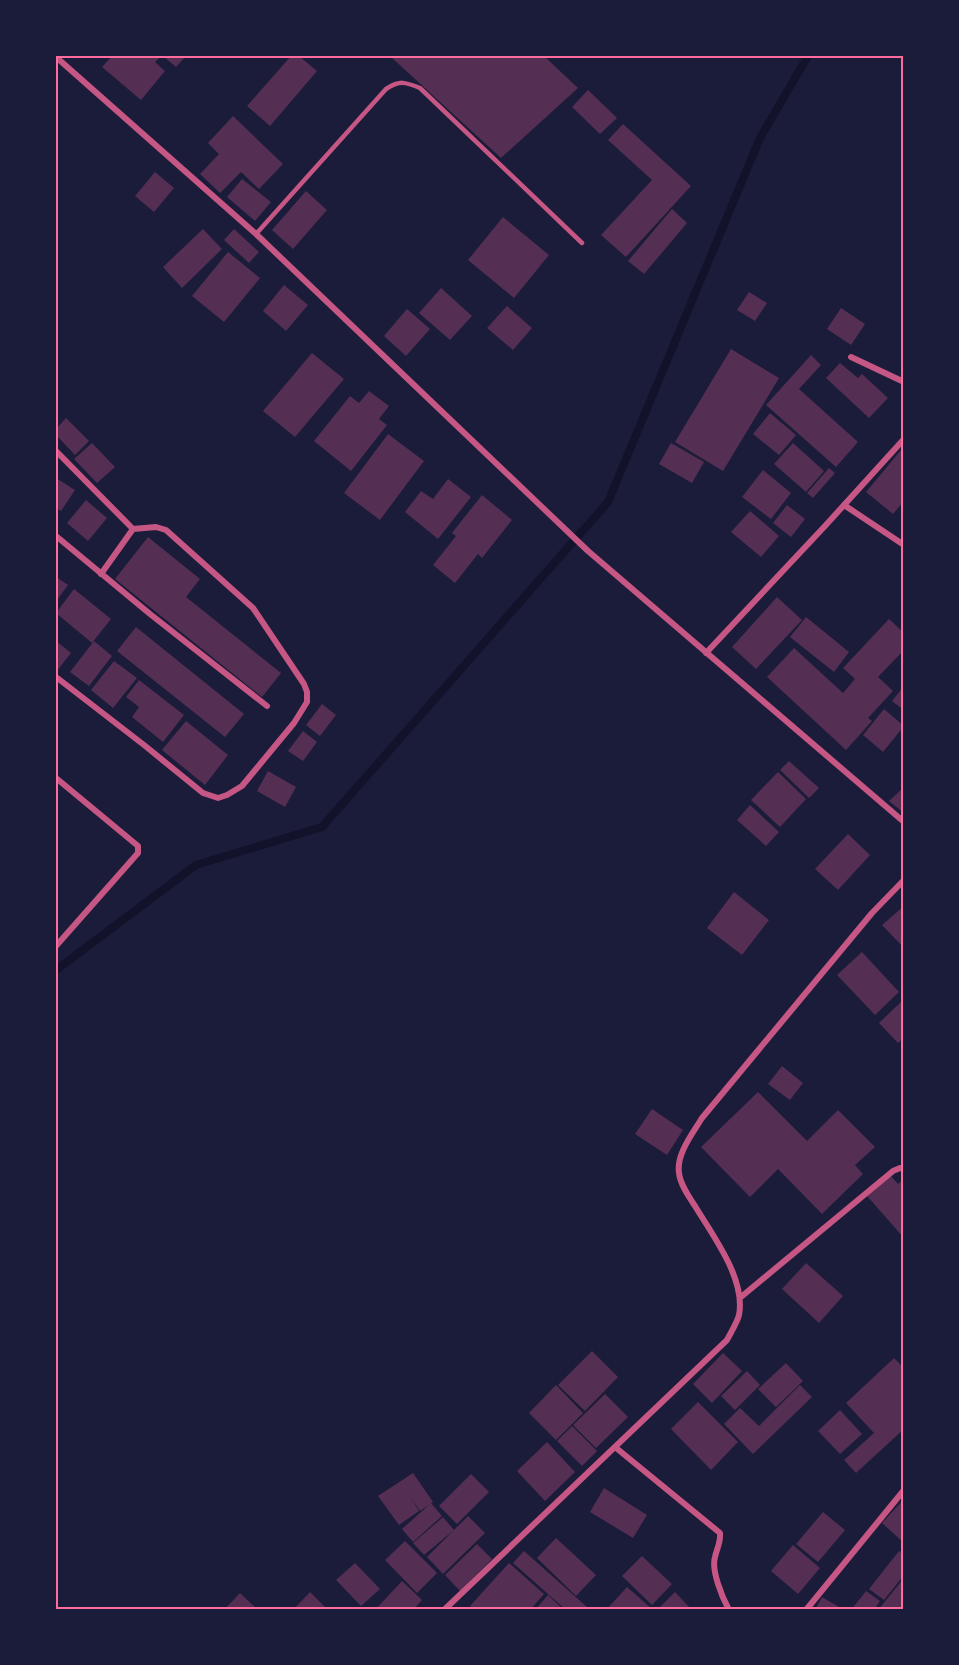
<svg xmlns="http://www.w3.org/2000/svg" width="959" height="1665" font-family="Manrope,sans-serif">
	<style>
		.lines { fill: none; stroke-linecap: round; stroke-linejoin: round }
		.stream { stroke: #12122b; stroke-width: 8 }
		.building { fill: #542f53 }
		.service { stroke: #c65784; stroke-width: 4.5 }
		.minor { stroke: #c65784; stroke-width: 6 }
		.neatline { fill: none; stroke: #ff6b9d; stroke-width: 2 }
	</style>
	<rect width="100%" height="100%" fill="#1b1b3a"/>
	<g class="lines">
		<path class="stream" d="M56 970 196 865 322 827 608 502 760 138 808 56"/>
	</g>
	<path class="building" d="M112 56H161L155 62 165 71 141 100 102 67Z
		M163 56H186L176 67Z
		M291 56H299L317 71 270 126 247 106Z
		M390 56H544L578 88 501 158Z
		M588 90 617 118 600 134 572 107Z
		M233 116 283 164 259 189 241 172 220 193 200 174 219 154 208 143Z
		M623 124 691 186 626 257 601 235 652 180 608 140Z
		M155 172 174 188 154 212 135 196Z
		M242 179 271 202 255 221 227 197Z
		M306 191 327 210 293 249 272 230Z
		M672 209 687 223 644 274 628 261Z
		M503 217 549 255 514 298 468 260Z
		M203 229 222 249 182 288 163 267Z
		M234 229 259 252 249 263 224 240Z
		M228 252 260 278 224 322 192 296Z
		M284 285 308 305 286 331 263 311Z
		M441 288 472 316 450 340 419 313Z
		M749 292 767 303 755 321 737 310Z
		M507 306 532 328 513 350 487 328Z
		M841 308 865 324 851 345 827 329Z
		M407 309 430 329 406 356 384 336Z
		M731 349 779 378 723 471 675 442Z
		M312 353 344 379 295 437 263 411Z
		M811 355 821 365 799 389 858 442 836 467 766 405Z
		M840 363 858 378 862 374 888 398 869 418 826 378Z
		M369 391 389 406 379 419 387 425 351 471 314 441 350 396 359 403Z
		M770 413 796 435 779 455 753 434Z
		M66 418 89 441 75 455 56 435V429Z
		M388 434 424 461 380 520 344 493Z
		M92 443 115 467 97 483 74 459Z
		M671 443 704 462 692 483 659 464Z
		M793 443 824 471 806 492 774 464Z
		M901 450 904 452V501L893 514 866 492Z
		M829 468 835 473 813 498 807 493Z
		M763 470 791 493 771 519 742 497Z
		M56 478 75 490 61 511 56 508Z
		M448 479 471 497 438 539 405 512 421 491 433 499Z
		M482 495 512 520 482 558 478 554 455 583 433 565 456 536 452 533Z
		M86 500 107 518 88 541 67 523Z
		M787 505 805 519 791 537 773 523Z
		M750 511 779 536 761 557 731 532Z
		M148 537 200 579 186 597 281 673 262 697 115 579Z
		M56 577 68 585 56 601Z
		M74 589 111 619 92 643 56 613Z
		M777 597 802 620 756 669 732 647Z
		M806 617 849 652 834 672 790 637Z
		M889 619 904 633V650L878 677 893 691 868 718 872 721 846 750 767 677 794 648 843 693 855 679 843 668Z
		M136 627 244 714 225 737 117 651Z
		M56 641 71 653 56 672Z
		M94 641 112 656 89 686 70 672Z
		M114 661 137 678 113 708 91 690Z
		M139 680 184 715 163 742 132 717 139 707 126 697Z
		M904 686V710L892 701Z
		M322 704 336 715 320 736 306 725Z
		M884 709 904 726 883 752 863 735Z
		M186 721 228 755 205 785 162 750Z
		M303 731 317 742 303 761 288 751Z
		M789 761 819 788 809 798 780 770Z
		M268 771 296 787 285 807 257 791Z
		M778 772 806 799 780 827 751 800Z
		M904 787V813L889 801Z
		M750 805 779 832 766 846 737 820Z
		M848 834 870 855 838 890 815 869Z
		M734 892 769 920 742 955 707 928Z
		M904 906V948L882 925Z
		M862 952 899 992 875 1015 837 975Z
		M904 999V1037L898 1043 879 1023Z
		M782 1066 803 1083 790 1100 768 1084Z
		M758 1092 807 1141 838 1110 875 1147 855 1165 863 1174 822 1214 778 1169 750 1197 701 1147Z
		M652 1109 683 1130 667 1155 635 1134Z
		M890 1175 898 1184 904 1179V1238L867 1196Z
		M806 1263 843 1296 819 1323 782 1289Z
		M592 1351 618 1377 585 1411 558 1385Z
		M723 1353 742 1371 712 1403 693 1384Z
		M894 1358 904 1368V1429L856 1473 844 1460 874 1433 846 1403Z
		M786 1363 803 1381 776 1407 758 1389Z
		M747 1371 760 1385 735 1410 721 1396Z
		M556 1385 583 1413 556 1440 529 1413Z
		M800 1385 812 1397 753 1454 724 1424 740 1408 759 1426Z
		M605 1394 628 1417 596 1448 573 1425Z
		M698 1402 738 1442 711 1470 671 1429Z
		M840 1410 862 1434 840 1454 818 1431Z
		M572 1426 597 1451 582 1466 557 1441Z
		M547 1442 575 1472 545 1501 517 1471Z
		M413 1473 433 1502 420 1511 410 1496 419 1511 399 1525 378 1496Z
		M471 1474 489 1492 457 1524 439 1506Z
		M604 1488 647 1515 633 1538 590 1512Z
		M904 1499V1543L882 1523Z
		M431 1503 442 1516 413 1542 402 1529Z
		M823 1512 845 1530 818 1562 796 1544Z
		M468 1516 485 1533 443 1574 427 1557Z
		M443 1517 454 1530 424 1555 413 1543Z
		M556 1538 596 1575 576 1596 537 1558Z
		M405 1541 437 1573 417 1593 385 1560Z
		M477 1544 492 1559 460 1591 445 1575Z
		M793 1545 820 1568 798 1594 771 1571Z
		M524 1551 587 1607 585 1610H566L513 1563Z
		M899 1551 904 1554V1575L884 1600 869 1589Z
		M642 1556 672 1584 652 1605 622 1576Z
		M355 1563 380 1589 361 1606 336 1580Z
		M509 1563 544 1594 530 1610H474L470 1606Z
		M904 1578V1607L901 1610H878Z
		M402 1581 422 1600 413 1610H375Z
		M627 1587 651 1608 650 1610H606Z
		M866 1591 880 1601 874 1610H851Z
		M310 1592 328 1610H293Z
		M675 1592 690 1608 689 1610H657Z
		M240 1593 258 1610H224Z
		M548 1595 564 1610H535Z
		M822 1597 839 1607 838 1610H815Z"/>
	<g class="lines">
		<path class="service" d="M256 234 386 89C400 80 405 82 420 88L582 243"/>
		<path class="minor" d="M56 57 256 234 588 551 904 822
			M851 357 904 382
			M56 451 133 529 156 527 166 530 253 608 304 684 307 692V702L294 723 242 786 227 795 218 798 203 793 144 745 56 677
			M844 505 904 545
			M56 536 150 614 267 706
			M101 574 133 529
			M706 653 825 526 904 439
			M56 778 138 846V853L56 946
			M741 1297 893 1171 900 1168 904 1169
			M615 1447 720 1533C721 1542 717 1548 715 1557 711 1570 722 1597 729 1610
			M444 1610 727 1340C731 1332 737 1323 739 1315 746 1279 713 1236 695 1206 689 1197 680 1184 679 1173 676 1154 693 1133 702 1118L872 913 904 880
			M806 1610 904 1490"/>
	</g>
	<rect width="959" height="1665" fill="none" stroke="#1b1b3a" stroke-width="114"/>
	<rect x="57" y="57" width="845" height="1551" class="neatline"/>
</svg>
